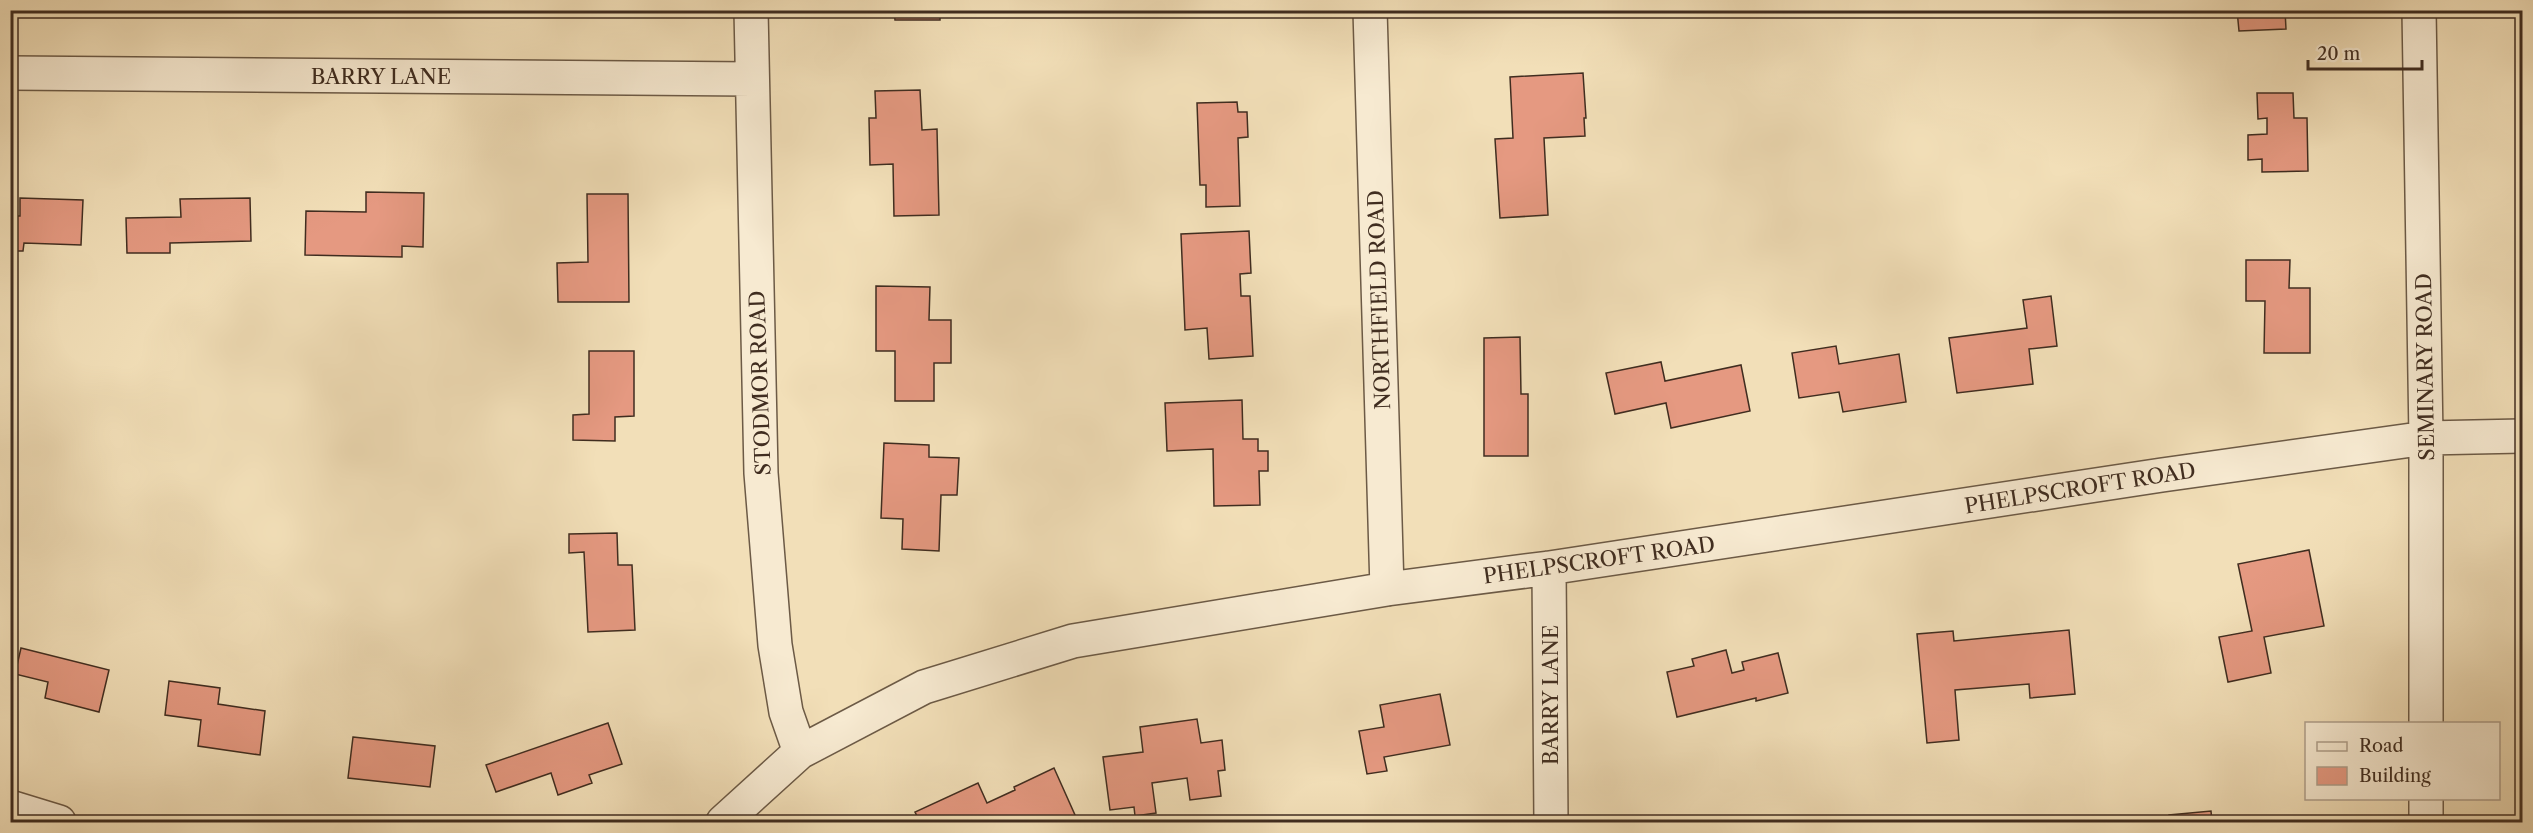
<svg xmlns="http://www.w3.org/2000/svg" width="2533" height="833" font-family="'Libre Caslon Text',serif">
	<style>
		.building { fill: #e59981; stroke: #402d20; stroke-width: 1.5 }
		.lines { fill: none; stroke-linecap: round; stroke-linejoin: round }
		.street-casing { stroke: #6c5a46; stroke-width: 36 }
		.street { stroke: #f7ead1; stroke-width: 33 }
		.labels { text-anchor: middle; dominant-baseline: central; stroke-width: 4.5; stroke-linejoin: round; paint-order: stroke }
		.street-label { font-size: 21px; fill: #402d20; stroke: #f7ead1 }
	</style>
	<rect width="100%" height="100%" fill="#f2dfb8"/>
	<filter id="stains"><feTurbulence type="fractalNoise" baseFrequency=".00333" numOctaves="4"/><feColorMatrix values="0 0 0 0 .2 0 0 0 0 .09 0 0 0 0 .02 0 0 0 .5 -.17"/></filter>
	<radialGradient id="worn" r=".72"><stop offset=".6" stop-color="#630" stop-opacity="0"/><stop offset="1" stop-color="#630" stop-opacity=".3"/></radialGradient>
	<path class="building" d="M894 10H940V20H895Z
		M2237 10H2285L2286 29 2239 31Z
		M1583 73 1586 118H1584L1585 136 1544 138 1548 215 1500 218 1495 139 1513 138 1510 77Z
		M920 90 922 130 937 129 939 215 894 216 893 164 870 165 869 118H876L875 91Z
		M2257 93H2293L2294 118H2307L2308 171 2262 172V159L2248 160V135L2267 134V118L2258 119Z
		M1237 102 1238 112H1247L1248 137 1238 138 1240 206 1206 207V185H1200L1197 103Z
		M366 192 424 193 423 247 402 246V257L305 255 306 211 366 212Z
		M587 194H628L629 302H558L557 263 588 262Z
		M20 198 83 200 81 245 24 243 23 251H10V216H20Z
		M250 198 251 241 170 243V253H127L126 218 181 217 180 199Z
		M1249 231 1251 273 1240 274 1241 296H1250L1253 356 1209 359 1207 328 1185 330 1181 234Z
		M2246 260H2290L2289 288H2310V353H2264L2265 301H2246Z
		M876 286 930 287 929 320H951V363H934V401H895V351H876Z
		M2051 296 2057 346 2029 349 2033 384 1957 393 1949 338 2027 328 2023 300Z
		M1520 337 1521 394H1528V456H1484V338Z
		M1836 346 1839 364 1899 354 1906 402 1843 412 1839 392 1799 398 1792 353Z
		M589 351H634V416L615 417V441L573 440V415L589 414Z
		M1661 362 1665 381 1741 365 1750 411 1671 428 1666 403 1615 414 1606 373Z
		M1242 400 1243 439H1258V451H1268V471H1259L1260 505 1214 506 1213 449 1167 451 1165 403Z
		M884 443 929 445V457L959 458 957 495H941L939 551 902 549 903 519 881 518Z
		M617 533 618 565H632L635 630 588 632 584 552 569 553V534Z
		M2309 550 2324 626 2264 637 2271 673 2228 682 2219 637 2252 631 2238 564Z
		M2069 630 2075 694 2030 698 2029 684 1955 690 1959 740 1927 743 1917 634 1953 631 1954 641Z
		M21 648 109 670 99 712 45 698 48 682 15 674Z
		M1726 650 1732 673 1744 670 1742 662 1778 653 1788 693 1756 701V698L1677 717 1667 672 1694 666 1692 659Z
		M169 681 220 688 218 704 265 711 260 755 198 746 201 720 165 715Z
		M1440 694 1450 745 1384 757 1387 771 1367 774 1359 731 1384 727 1380 705Z
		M1197 719 1201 743 1222 740 1225 770 1218 771 1221 796 1190 800 1187 778 1152 783 1156 813 1135 816 1134 807 1110 810 1103 757 1143 752 1140 727Z
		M608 723 622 764 589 775 592 783 558 795 551 773 496 792 486 765Z
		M353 737 435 746 430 787 348 778Z
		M1054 768 1075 815 1062 821 1063 822H920L915 812 978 783 987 803 1015 790 1014 787Z
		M2211 811 2212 822H2169V815Z
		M1705 818V822H1663L1662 821Z"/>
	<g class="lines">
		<defs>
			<path id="street" d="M751 10 761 473 775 645 786 712 800 752
				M1370 10 1387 589
				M2419 10 2426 438V724
				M10 73 751 79
				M1549 568 1551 822
				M10 807 59 822
				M723 822 800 752 924 687 1073 641 1387 589 1549 568 2162 475 2426 438 2522 436
				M2426 822V798"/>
		</defs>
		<use href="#street" class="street-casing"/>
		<use href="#street" class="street"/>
	</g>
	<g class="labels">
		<g class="street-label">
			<text x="381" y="76">BARRY LANE</text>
			<text transform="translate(1379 300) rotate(-92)">NORTHFIELD ROAD</text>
			<text transform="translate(2425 367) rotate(-91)">SEMINARY ROAD</text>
			<text transform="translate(760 383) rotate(-92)">STODMOR ROAD</text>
			<text transform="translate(2080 488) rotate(-9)">PHELPSCROFT ROAD</text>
			<text transform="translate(1599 560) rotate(-8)">PHELPSCROFT ROAD</text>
			<text transform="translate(1550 695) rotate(-90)">BARRY LANE</text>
		</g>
	</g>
	<rect width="2533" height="833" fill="none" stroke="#f2dfb8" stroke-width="36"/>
	<rect x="12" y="12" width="2509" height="809" fill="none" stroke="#402d20" stroke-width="3"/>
	<rect x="18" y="18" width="2497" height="797" fill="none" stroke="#402d20" stroke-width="1.5"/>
	<rect x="2305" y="722" width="195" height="78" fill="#f7ead1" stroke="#ae9e8a" stroke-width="1.5"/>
	<rect x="2317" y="742" width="30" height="9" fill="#f7ead1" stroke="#ae9e8a" stroke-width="1.5"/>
	<text x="2359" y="752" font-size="18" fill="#402d20">Road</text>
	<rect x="2317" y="767" width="30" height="18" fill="#e59981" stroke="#ae9e8a" stroke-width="1.5"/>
	<text x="2359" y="782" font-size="18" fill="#402d20">Building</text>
	<path d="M2308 60v9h114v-9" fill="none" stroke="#402d20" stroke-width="3"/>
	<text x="2317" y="60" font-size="18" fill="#402d20" stroke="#f7ead1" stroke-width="4.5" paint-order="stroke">20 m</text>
	<rect width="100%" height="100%" filter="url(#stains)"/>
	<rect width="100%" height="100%" fill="url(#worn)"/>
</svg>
